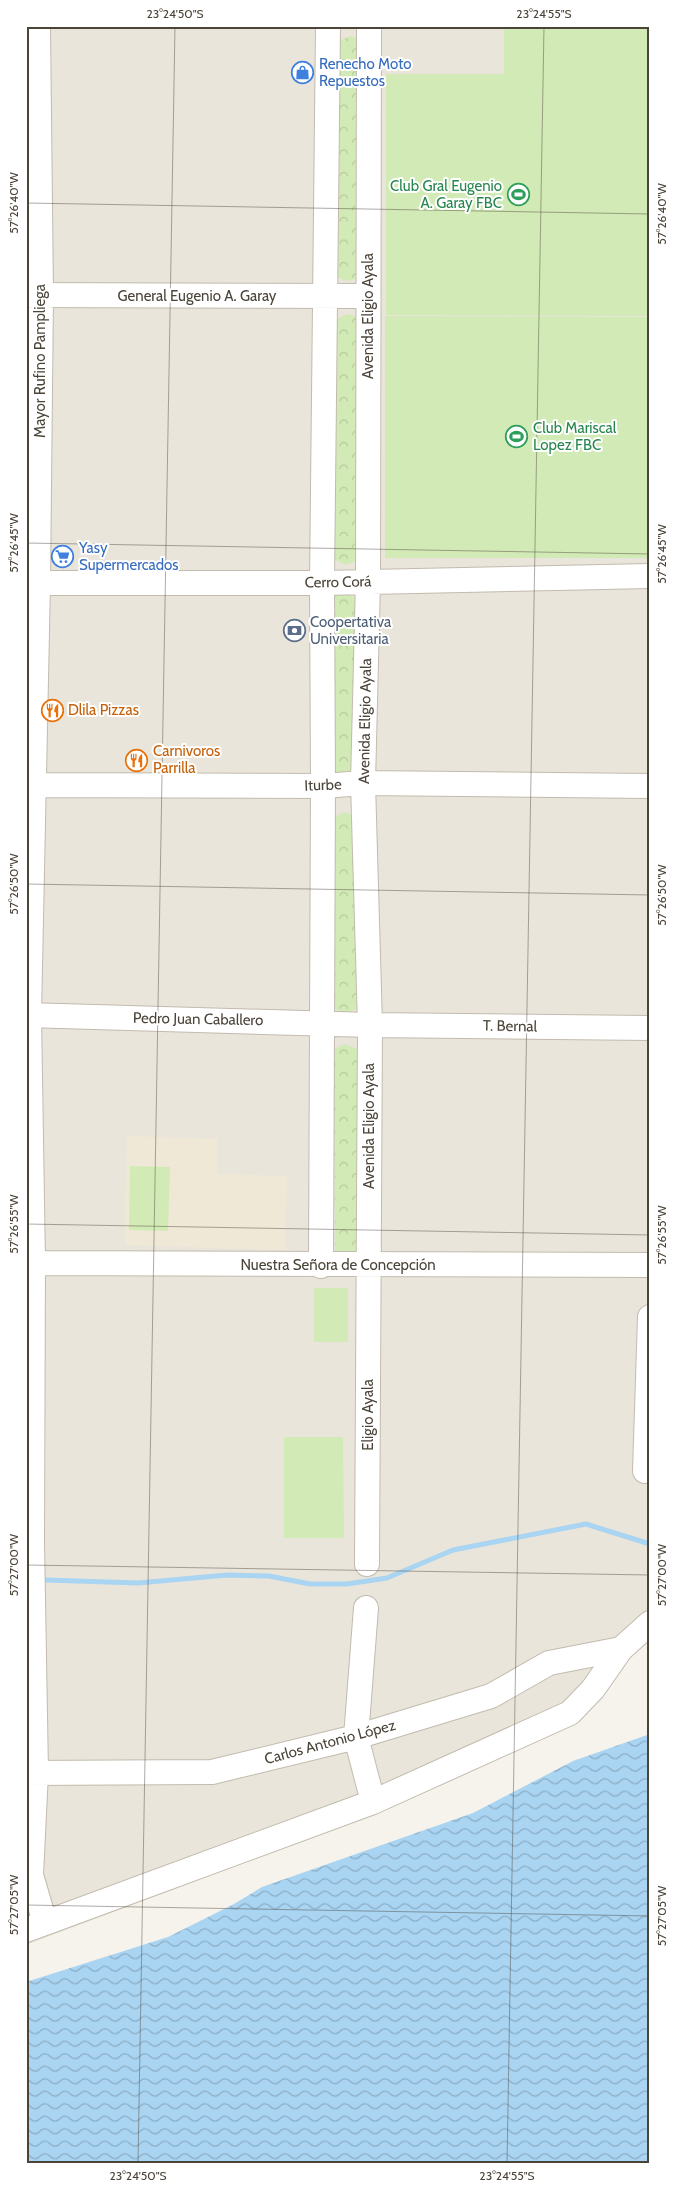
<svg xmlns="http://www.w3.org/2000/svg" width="676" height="2189" font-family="Cabin,sans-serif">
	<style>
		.residential { fill: #eae5da }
		.education { fill: #efe8d6 }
		.forest { fill: url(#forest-crowns) }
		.garden { fill: #d2eab5 }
		.water { fill: url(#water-waves) }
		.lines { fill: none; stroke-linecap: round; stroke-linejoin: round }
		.stream { stroke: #a9d4f2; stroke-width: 5 }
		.minor-casing { stroke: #c2bbae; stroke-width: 26 }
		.minor { stroke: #fff; stroke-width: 24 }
		.ticks { fill: none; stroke: #4b4439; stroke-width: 1; stroke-opacity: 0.45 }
		.labels { text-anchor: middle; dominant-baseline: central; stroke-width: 4; stroke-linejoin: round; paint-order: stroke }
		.shop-label { font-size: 15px; fill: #366cbe; stroke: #fff; text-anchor: start }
		.leisure-label { font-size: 15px; fill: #27864d; stroke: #fff; text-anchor: end }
		.street-label { font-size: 15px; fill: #4b4439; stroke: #fff }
		.service-label { font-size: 15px; fill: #4e5e75; stroke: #fff; text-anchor: start }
		.food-label { font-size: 15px; fill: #c56008; stroke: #fff; text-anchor: start }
		.neatline { fill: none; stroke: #4b4439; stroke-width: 2 }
		.ticks-label { font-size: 12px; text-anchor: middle; fill: #4b4439 }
	</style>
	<defs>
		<pattern id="forest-crowns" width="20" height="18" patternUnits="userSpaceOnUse" patternTransform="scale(1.25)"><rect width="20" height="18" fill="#d2eab5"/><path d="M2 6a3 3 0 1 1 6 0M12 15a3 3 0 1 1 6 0" fill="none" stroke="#b6ca9c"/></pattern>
		<pattern id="water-waves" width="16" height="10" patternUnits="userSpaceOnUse" patternTransform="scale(1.25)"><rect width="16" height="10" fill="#a9d4f2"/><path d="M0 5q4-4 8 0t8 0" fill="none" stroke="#8caec5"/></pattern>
	</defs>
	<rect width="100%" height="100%" fill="#f6f3ec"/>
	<path class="residential" d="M26 26H650V1611L576 1722 178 1888 26 1945Z"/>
	<path class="education" d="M127 1136 217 1139V1174L287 1176 285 1250 125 1245Z"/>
	<path class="forest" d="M350 36 358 38 357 279 346 281 338 277 339 41Z
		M347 314 358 317 356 561 346 565 335 560 336 319Z
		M341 593H347L355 598 356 774 335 775 334 596Z
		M345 812 356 817 357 1009 346 1013 335 1009 334 817Z
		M345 1044 357 1049V1255H335L334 1049Z"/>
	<path class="garden" d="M504 26H650V316L386 315V74H504Z
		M385 316 650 317V558H385Z
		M130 1166 170 1167 168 1231 129 1230Z
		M348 1288V1342H314V1288Z
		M284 1437H343L344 1538H284Z"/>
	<path class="water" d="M650 1734V2163H26V1982L168 1937 234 1904 262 1887 473 1813 573 1761Z"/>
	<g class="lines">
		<path class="stream" d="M46 1580 138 1583 227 1575 269 1576 310 1584H347L387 1578 453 1550 586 1524 650 1544
			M650 1583V1586"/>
		<defs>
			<path id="minor" d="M38 26 41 295 38 583 29 1015 33 1263 32 1542 36 1773 31 1875 45 1923
				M26 295 368 296
				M26 583H322L650 576
				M26 785 323 786 363 783 650 786
				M26 1015 370 1025 650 1028
				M26 1263 650 1265
				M321 1266 323 786 322 583 328 26
				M645 1471 650 1317
				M367 1564 370 1025 363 783 368 581 369 26
				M366 1608 356 1737 373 1802
				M26 1773 212 1772 356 1737 491 1696 549 1663 621 1649
				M26 1930 373 1802 570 1713 593 1689 621 1649 650 1623"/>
		</defs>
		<use href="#minor" class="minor-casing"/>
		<use href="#minor" class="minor"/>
	</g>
	<path class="ticks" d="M26 203 650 214M26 543 650 554M26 884 650 895M26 1224 650 1235M26 1565 650 1575M26 1905 650 1916M138 2163 175 26M507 2163 544 26"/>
	<defs>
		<symbol id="shop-ring" viewBox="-11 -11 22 22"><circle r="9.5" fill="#fff" stroke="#3f7fe0" stroke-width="1.5"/><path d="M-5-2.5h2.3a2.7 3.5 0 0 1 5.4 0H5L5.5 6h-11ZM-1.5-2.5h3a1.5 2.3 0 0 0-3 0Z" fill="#3f7fe0"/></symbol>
		<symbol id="stadium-ring" viewBox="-11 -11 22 22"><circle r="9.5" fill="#fff" stroke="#2e9e5b" stroke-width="1.5"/><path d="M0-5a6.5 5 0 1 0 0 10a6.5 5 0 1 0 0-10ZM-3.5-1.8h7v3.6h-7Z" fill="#2e9e5b"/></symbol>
		<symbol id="supermarket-ring" viewBox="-11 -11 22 22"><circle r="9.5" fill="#fff" stroke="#3f7fe0" stroke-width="1.5"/><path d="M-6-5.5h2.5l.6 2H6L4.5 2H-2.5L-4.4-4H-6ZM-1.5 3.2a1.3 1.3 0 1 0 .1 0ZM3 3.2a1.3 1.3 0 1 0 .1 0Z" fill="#3f7fe0"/></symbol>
		<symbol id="bank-ring" viewBox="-11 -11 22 22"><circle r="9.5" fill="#fff" stroke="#5c6f8a" stroke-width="1.5"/><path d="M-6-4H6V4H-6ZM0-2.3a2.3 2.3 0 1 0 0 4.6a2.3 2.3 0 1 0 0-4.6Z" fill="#5c6f8a"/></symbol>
		<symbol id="restaurant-ring" viewBox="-11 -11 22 22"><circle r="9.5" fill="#fff" stroke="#e8710a" stroke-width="1.5"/><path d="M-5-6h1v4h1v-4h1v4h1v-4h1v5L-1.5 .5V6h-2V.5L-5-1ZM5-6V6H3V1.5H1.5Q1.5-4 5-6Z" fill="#e8710a"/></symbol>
	</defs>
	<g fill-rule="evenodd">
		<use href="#shop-ring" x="290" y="60" width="25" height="25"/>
		<use href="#stadium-ring" x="506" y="182" width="25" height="25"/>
		<use href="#stadium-ring" x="504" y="424" width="25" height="25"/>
		<use href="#supermarket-ring" x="50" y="544" width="25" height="25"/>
		<use href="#bank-ring" x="282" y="618" width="25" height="25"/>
		<use href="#restaurant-ring" x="40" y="698" width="25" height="25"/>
		<use href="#restaurant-ring" x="124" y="748" width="25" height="25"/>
	</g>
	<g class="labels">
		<g class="shop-label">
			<text x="319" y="64">Renecho Moto<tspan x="319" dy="17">Repuestos</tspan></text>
			<text x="79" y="548">Yasy<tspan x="79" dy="17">Supermercados</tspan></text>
		</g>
		<g class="leisure-label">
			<text x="502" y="186">Club Gral Eugenio<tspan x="502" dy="17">A. Garay FBC</tspan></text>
			<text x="533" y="428" text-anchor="start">Club Mariscal<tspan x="533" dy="17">Lopez FBC</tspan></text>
		</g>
		<g class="street-label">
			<text x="197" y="296">General Eugenio A. Garay</text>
			<text transform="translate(368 316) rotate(-90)">Avenida Eligio Ayala</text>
			<text transform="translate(40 361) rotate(-90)">Mayor Rufino Pampliega</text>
			<text transform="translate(338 582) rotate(-1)">Cerro Corá</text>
			<text transform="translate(365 721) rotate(-89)">Avenida Eligio Ayala</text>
			<text transform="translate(323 785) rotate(-2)">Iturbe</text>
			<text transform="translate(198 1019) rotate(1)">Pedro Juan Caballero</text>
			<text transform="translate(510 1026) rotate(1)">T. Bernal</text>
			<text transform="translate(369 1126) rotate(-90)">Avenida Eligio Ayala</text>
			<text x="338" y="1265">Nuestra Señora de Concepción</text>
			<text transform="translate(368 1415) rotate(-90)">Eligio Ayala</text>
			<text transform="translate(330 1742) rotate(-15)">Carlos Antonio López</text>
		</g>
		<g class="service-label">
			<text x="310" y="622">Coopertativa<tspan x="310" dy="17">Universitaria</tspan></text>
		</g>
		<g class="food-label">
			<text x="68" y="710">Dlila Pizzas</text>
			<text x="153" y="751">Carnivoros<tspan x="153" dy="17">Parrilla</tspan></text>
		</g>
	</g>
	<rect width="676" height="2189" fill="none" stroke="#ffffff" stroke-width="55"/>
	<rect x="28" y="28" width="620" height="2134" class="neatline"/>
	<g class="ticks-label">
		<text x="175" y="18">23°24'50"S</text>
		<text x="544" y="18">23°24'55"S</text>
		<text transform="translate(14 203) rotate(-90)" y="4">57°26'40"W</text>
		<text transform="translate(662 214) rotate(-90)" y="4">57°26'40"W</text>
		<text transform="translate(14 543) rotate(-90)" y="4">57°26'45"W</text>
		<text transform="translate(662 554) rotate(-90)" y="4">57°26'45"W</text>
		<text transform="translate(14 884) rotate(-90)" y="4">57°26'50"W</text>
		<text transform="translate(662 895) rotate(-90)" y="4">57°26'50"W</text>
		<text transform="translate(14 1224) rotate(-90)" y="4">57°26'55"W</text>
		<text transform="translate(662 1235) rotate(-90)" y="4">57°26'55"W</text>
		<text transform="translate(14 1565) rotate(-90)" y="4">57°27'00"W</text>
		<text transform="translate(662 1575) rotate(-90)" y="4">57°27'00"W</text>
		<text transform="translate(14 1905) rotate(-90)" y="4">57°27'05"W</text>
		<text transform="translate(662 1916) rotate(-90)" y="4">57°27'05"W</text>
		<text x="138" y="2180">23°24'50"S</text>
		<text x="507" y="2180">23°24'55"S</text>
	</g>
</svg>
